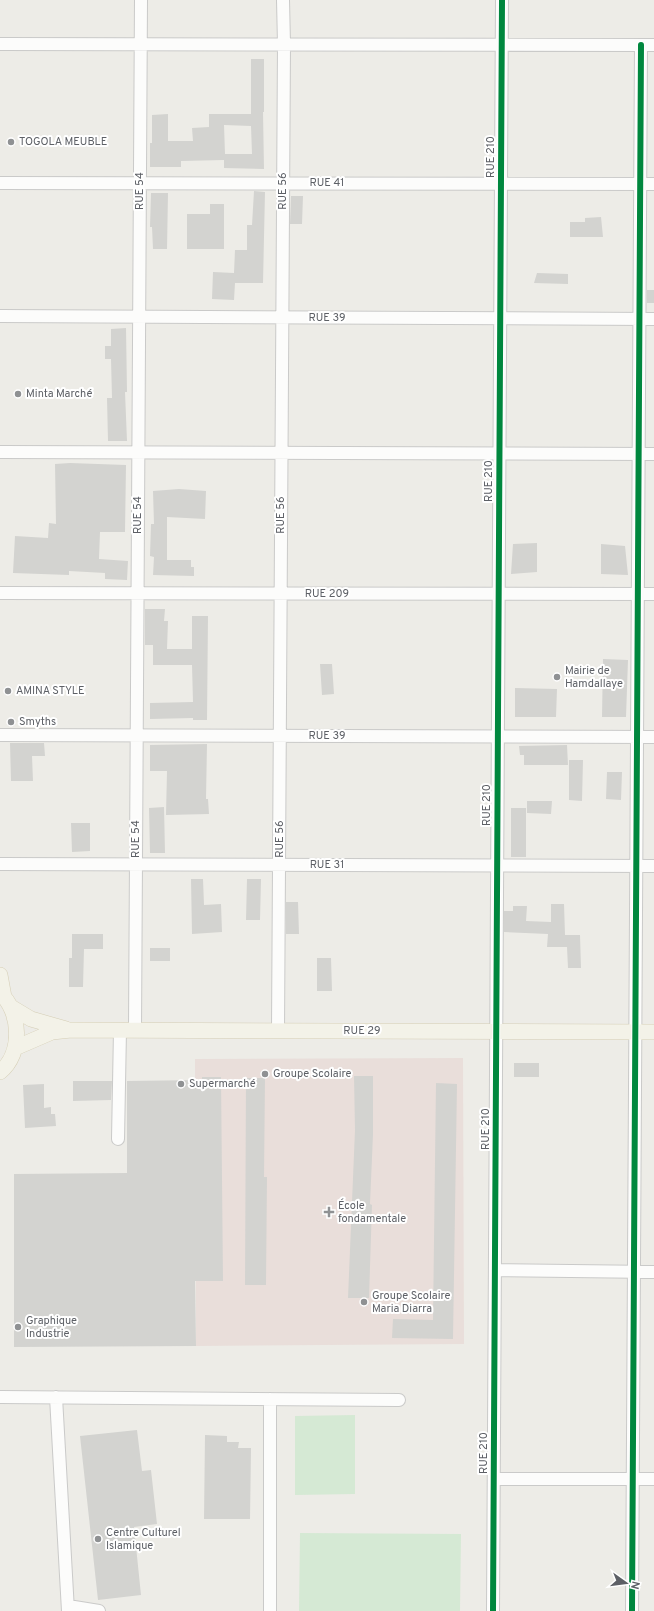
<svg xmlns="http://www.w3.org/2000/svg" width="654" height="1611" font-family="Overpass,sans-serif">
	<style>
		.medical { fill: #e9deda }
		.pitch { fill: #d5e9d4 }
		.building { fill: #d3d3d0; fill-rule: evenodd }
		.lines { fill: none; stroke-linecap: round; stroke-linejoin: round }
		.minor-casing { stroke: #cacac9; stroke-width: 14 }
		.major-casing { stroke: #d5ceb5; stroke-width: 16 }
		.minor { stroke: #fcfcfb; stroke-width: 12 }
		.major { stroke: #f3f2e8; stroke-width: 15 }
		.cycleway-casing { stroke: #fff; stroke-width: 8 }
		.cycleway { stroke: #00873e; stroke-width: 6 }
		.poi-dot { fill: #8f9193; stroke: #fff; stroke-width: 1.5 }
		.labels { text-anchor: middle; dominant-baseline: central; stroke-width: 4; stroke-linejoin: round; paint-order: stroke }
		.poi-label { font-size: 11px; fill: #5d6066; stroke: #fff; text-anchor: start }
		.street-label { font-size: 11px; fill: #5d6066; stroke: #fff }
	</style>
	<rect width="100%" height="100%" fill="#edece7"/>
	<path class="medical" d="M463 1058 464 1344 196 1346 195 1059Z"/>
	<path class="pitch" d="M355 1415V1494L295 1495V1416Z
		M300 1533 461 1534 460 1611H299Z"/>
	<path class="building" d="M251 59H264V112H263L264 169 224 168V160L181 161V167H150V143H152V115L168 114V141H193L192 128 209 127V114H251ZM224 125 251 126 252 154H225Z
		M254 191 265 192 263 283H235L234 300 212 299 213 272 234 273 235 250H247V225H252Z
		M151 193H168L167 249H153L152 227H150Z
		M291 196H303L302 224H290Z
		M210 204H224V249H187V214H210Z
		M601 217 603 237H570V222H585V218Z
		M537 273 568 274V284L534 283Z
		M647 290H654V303H647Z
		M126 328 127 392H125L127 441H108L107 398H112L111 359H105V346H111V329Z
		M70 463 126 465 125 532H100L99 559 128 561 127 580 105 579V573L69 571V575L13 573 15 536 48 538 49 523 56 524 55 464Z
		M179 489 206 491 205 519 167 517V560H191V567H194V576L153 575 154 557 150 556 151 524H154L153 491Z
		M537 543V572L511 574 513 544Z
		M601 544 625 546 628 575 601 574Z
		M145 609H165L164 621H168L167 649H192V616H208L207 720H193V718L150 719V703L193 702 192 665H153V645H145Z
		M603 659 628 660 626 717H602Z
		M320 664H332L334 694 322 695Z
		M515 688 557 689 556 717H515Z
		M10 743H44L45 756H32L33 781H11Z
		M207 744 206 799H208L209 814 166 815 167 771H150V745Z
		M567 745 568 765H524V755H520L519 746Z
		M569 760H583L582 801 569 800Z
		M607 772H622L621 800 606 799Z
		M527 801H552L551 814 527 813Z
		M164 807 165 853H150L149 808Z
		M511 808H526V857H511Z
		M71 823H90V851L72 852Z
		M191 879H203L204 905 221 904 222 932 192 934Z
		M247 879H261L260 920H246Z
		M286 902H298L299 934H286Z
		M551 904H564L565 935H580L581 968H568L567 947H547L548 934 504 932V911H513V906H527L526 921 551 922Z
		M72 934H103V949H84L83 987H69V958H72Z
		M150 948H170V961H150Z
		M317 958H331L332 991H317Z
		M514 1063H539V1077H514Z
		M354 1076H373V1134L370 1204 372 1205 369 1298H348L355 1130Z
		M202 1077H221L223 1281H195L196 1346 14 1347V1174L127 1173V1081L202 1080Z
		M246 1078H265L264 1177H267L266 1285H245Z
		M73 1081H112L111 1100 73 1101Z
		M436 1083 457 1084 453 1339 392 1338 393 1319 433 1320Z
		M44 1084V1108L51 1107V1114H55L56 1126 25 1128 23 1085Z
		M137 1430 142 1471 151 1470 157 1524 134 1527 141 1595 98 1600 80 1436Z
		M205 1435 227 1436V1442H239L238 1448H251L250 1519H204Z"/>
	<g class="lines">
		<defs>
			<path id="minor" d="M0 44 654 45
				M0 183 654 184
				M0 316 654 319
				M0 452 654 454
				M0 593 654 594
				M0 735 654 737
				M0 864 654 866
				M135 1031 141 0
				M278 1031 284 44 283 0
				M118 1139 120 1030
				M495 1270 654 1272
				M0 1397 399 1400
				M56 1397 68 1611
				M494 1479H654
				M68 1606 99 1611
				M270 1611V1399
				M493 1611 502 0
				M632 1611 641 45"/>
			<path id="major" d="M0 975 4 997
				M0 993C21 1011 23 1054 0 1072
				M11 1007 31 1019 66 1029
				M15 1048 52 1032 71 1030 654 1032"/>
		</defs>
		<use href="#minor" class="minor-casing"/>
		<use href="#major" class="major-casing"/>
		<use href="#minor" class="minor"/>
		<use href="#major" class="major"/>
		<defs>
			<path id="cycleway" d="M493 1611 502 0
				M632 1611 641 45"/>
		</defs>
		<use href="#cycleway" class="cycleway-casing"/>
		<use href="#cycleway" class="cycleway"/>
	</g>
	<g class="poi-dot">
		<circle cx="11" cy="142" r="4"/>
		<circle cx="18" cy="394" r="4"/>
		<circle cx="557" cy="677" r="4"/>
		<circle cx="8" cy="691" r="4"/>
		<circle cx="11" cy="722" r="4"/>
		<circle cx="265" cy="1074" r="4"/>
		<circle cx="181" cy="1084" r="4"/>
		<path d="M327 1206h4v4h4v4h-4v4h-4v-4h-4v-4h4z"/>
		<circle cx="364" cy="1302" r="4"/>
		<circle cx="18" cy="1327" r="4"/>
		<circle cx="98" cy="1539" r="4"/>
	</g>
	<g class="labels">
		<g class="poi-label">
			<text x="19" y="142">TOGOLA MEUBLE</text>
			<text x="26" y="394">Minta Marché</text>
			<text x="565" y="671">Mairie de<tspan x="565" dy="13">Hamdallaye</tspan></text>
			<text x="16" y="691">AMINA STYLE</text>
			<text x="19" y="722">Smyths</text>
			<text x="273" y="1074">Groupe Scolaire</text>
			<text x="189" y="1084">Supermarché</text>
			<text x="338" y="1206">École<tspan x="338" dy="13">fondamentale</tspan></text>
			<text x="372" y="1296">Groupe Scolaire<tspan x="372" dy="13">Maria Diarra</tspan></text>
			<text x="26" y="1321">Graphique<tspan x="26" dy="13">Industrie</tspan></text>
			<text x="106" y="1533">Centre Culturel<tspan x="106" dy="13">Islamique</tspan></text>
		</g>
		<g class="street-label">
			<text transform="translate(491 157) rotate(-90)">RUE 210</text>
			<text x="327" y="183">RUE 41</text>
			<text transform="translate(140 191) rotate(-90)">RUE 54</text>
			<text transform="translate(283 191) rotate(-90)">RUE 56</text>
			<text x="327" y="318">RUE 39</text>
			<text transform="translate(489 481) rotate(-90)">RUE 210</text>
			<text transform="translate(138 515) rotate(-90)">RUE 54</text>
			<text transform="translate(281 515) rotate(-90)">RUE 56</text>
			<text x="327" y="594">RUE 209</text>
			<text x="327" y="736">RUE 39</text>
			<text transform="translate(487 805) rotate(-90)">RUE 210</text>
			<text transform="translate(136 839) rotate(-90)">RUE 54</text>
			<text transform="translate(280 839) rotate(-90)">RUE 56</text>
			<text x="327" y="865">RUE 31</text>
			<text x="362" y="1031">RUE 29</text>
			<text transform="translate(486 1129) rotate(-90)">RUE 210</text>
			<text transform="translate(484 1453) rotate(-90)">RUE 210</text>
		</g>
	</g>
	<g transform="translate(626 1583) rotate(104)" stroke="#ffffff" stroke-width="3" paint-order="stroke">
	<path d="M0-3L7 15L0 10L-7 15Z" fill="#5d6066"/>
	<text y="-6" font-size="11" font-weight="bold" text-anchor="middle" fill="#5d6066">N</text>
	</g>
</svg>
